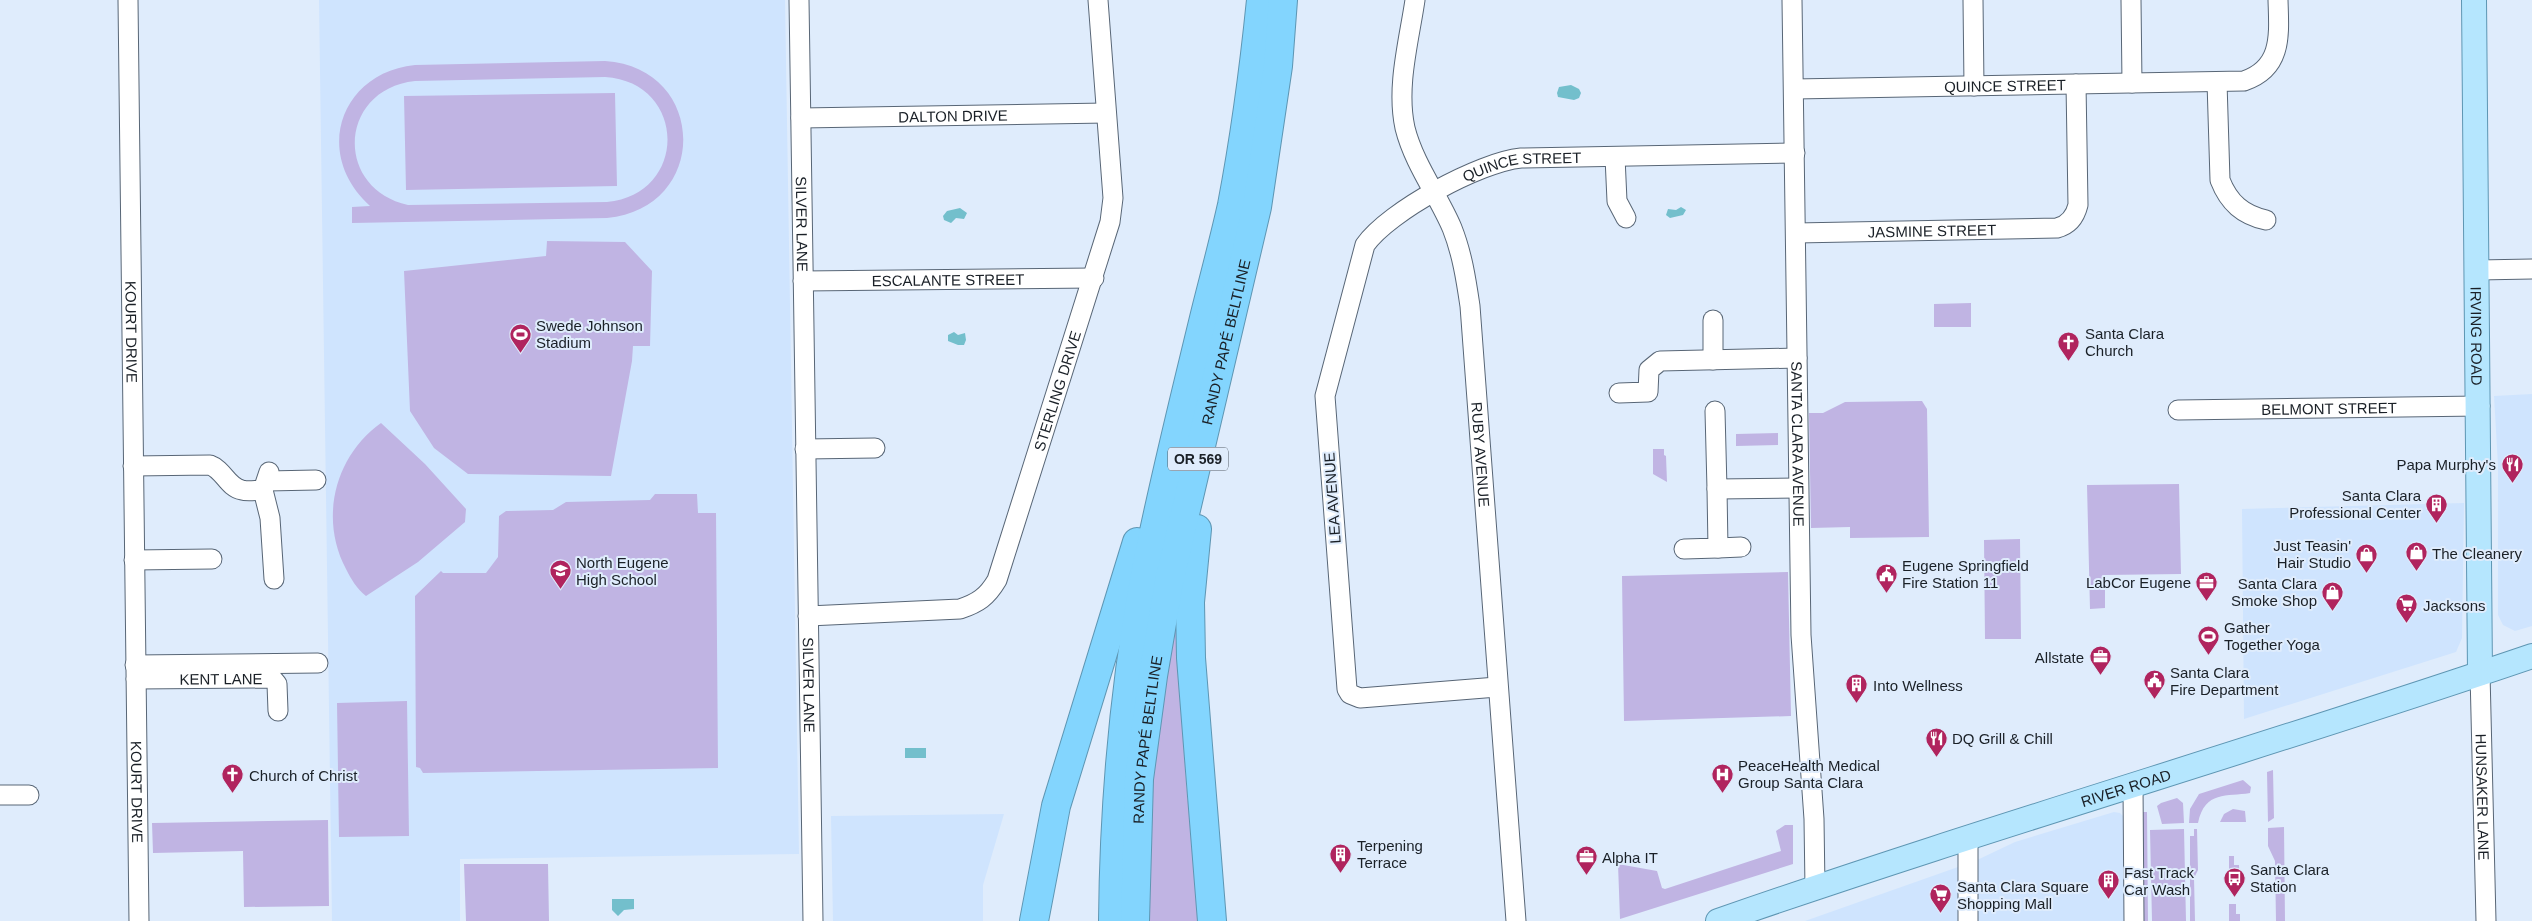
<svg xmlns="http://www.w3.org/2000/svg" width="2532" height="921" font-family="Helvetica,sans-serif">
	<style>
		.built { fill: #cfe4fe }
		.green { fill: #c0b4e3; fill-rule: evenodd }
		.water { fill: #73bfcc }
		.lines { fill: none; stroke-linecap: round; stroke-linejoin: round }
		.minor-casing { stroke: #586676; stroke-width: 21 }
		.major-casing { stroke: #5e96b3; stroke-width: 26 }
		.highway-casing { stroke: #5e96b3; stroke-width: 30 }
		.minor { stroke: #fff; stroke-width: 19 }
		.major { stroke: #b5e6fe; stroke-width: 24 }
		.highway { stroke: #83d5fe; stroke-width: 28 }
		.labels { text-anchor: middle; dominant-baseline: central; stroke-width: 4; stroke-linejoin: round; paint-order: stroke }
		.shield { fill: #dfecfc; stroke: #555d67; stroke-width: 1 }
		.shield-label { font-size: 14px; font-weight: bold; fill: #1a2027 }
		.street-label { font-size: 15px; fill: #1a2027; stroke: #dfecfc }
		.poi-label { font-size: 15px; fill: #1a2027; stroke: #dfecfc; text-anchor: start }
	</style>
	<rect width="100%" height="100%" fill="#dfecfc"/>
	<path class="built" d="M319 0H785L799 854 460 859V921H332Z
		M2532 394V626L2515 631 2503 625 2498 615V465L2494 396Z
		M2464 503 2462 638 2456 652 2244 719 2242 509Z
		M2114 812 2120 813 2126 819 2130 921H1805L1975 861 2015 842Z
		M1004 814 983 885V921H833L831 816Z"/>
	<path class="green" d="M605 61C708 68 710 208 607 218L352 223V207L370 206C313 155 339 73 415 65ZM605 77C687 82 689 194 607 202L408 205C333 188 339 89 415 81Z
		M615 93 617 186 406 190 404 96Z
		M547 241 625 242 652 271 650 346H633L632 361 611 476 468 474 434 448 410 411 404 271 546 256Z
		M1971 303V327H1934V304Z
		M1922 401 1927 409 1929 537 1850 538V527L1811 528 1809 413H1823L1845 402Z
		M381 423 425 464 466 509 465 522 418 562 366 596C357 589 351 579 346 569 319 518 335 456 381 423Z
		M1778 433V445L1736 446V434Z
		M1664 449V455L1666 456 1667 482 1653 474V449Z
		M2179 484 2181 574 2105 575V608L2090 609 2087 485Z
		M655 494H697L698 513H716L718 768 423 773 420 768 416 767 415 596 441 571 443 573H486L498 557 499 516 506 511 553 510 566 502 650 500Z
		M2020 539 2021 639H1985L1984 540Z
		M1788 572 1791 716 1624 721 1622 576Z
		M1173 610H1178L1186 780 1199 921H1146L1152 777Z
		M407 701 409 836 339 837 337 703Z
		M2273 770 2274 818 2268 822 2267 772Z
		M2243 780 2251 787 2250 793C2227 797 2205 790 2198 823H2189L2190 809 2199 794Z
		M2177 798 2183 803 2184 823 2162 824 2157 806 2161 803Z
		M2233 809 2245 811 2246 822H2220L2224 814Z
		M2142 812H2147L2148 921H2144V883L2140 880Z
		M328 820 329 906 244 907 243 851 153 853 152 823Z
		M1785 825H1793V864L1620 919 1618 864 1657 871 1662 888 1665 889 1781 851 1776 831Z
		M2284 827 2285 921H2276L2275 861 2268 846V828Z
		M2184 829 2186 921H2152L2150 830Z
		M2194 829H2197L2198 870 2194 878 2195 921H2190V836H2194Z
		M2229 856H2234V865H2239L2240 890H2235V880H2229Z
		M464 864H548L549 921H466Z
		M2229 904H2236V914H2240V921H2229Z"/>
	<path class="water" d="M1571 85 1579 89 1581 93 1579 98 1574 100 1558 97 1557 93 1559 87Z
		M1681 207 1686 210 1683 215 1670 218 1666 215 1668 209 1676 210Z
		M960 208 967 213 964 219 956 218 951 223 944 220 943 216 947 211Z
		M954 332 958 335 965 333 966 340 964 345H958L948 341V335Z
		M905 748H926V758H905Z
		M612 899H634V909L624 910 618 916 612 910Z"/>
	<g class="lines">
		<defs>
			<g id="minor">
				<path id="s1" d="M128 0 139 921"/>
				<path id="s2" d="M799 0 813 921"/>
				<path id="s3" d="M1415 0C1409 41 1396 87 1405 128 1414 164 1438 195 1452 228 1462 253 1466 279 1470 306L1516 921"/>
				<path id="s4" d="M1792 0 1801 635 1814 819 1815 888"/>
				<path d="M1973 0 1974 86"/>
				<path d="M2131 0 2132 83"/>
				<path d="M2217 82 2220 180C2229 203 2243 215 2266 220"/>
				<path id="s5" d="M1794 89 2244 81C2283 68 2279 34 2278 0"/>
				<path id="s6" d="M801 118 1106 113"/>
				<path d="M1615 157 1617 201 1626 218"/>
				<path id="s7" d="M1796 233 2057 228C2069 225 2075 217 2078 205L2076 84"/>
				<path d="M2478 270 2532 269"/>
				<path id="s8" d="M803 281 1094 278"/>
				<path d="M1713 320V360"/>
				<path d="M1619 393 1648 392 1649 370 1660 361 1797 358"/>
				<path id="s9" d="M2178 410 2480 406"/>
				<path d="M1715 411 1717 489 1798 488"/>
				<path d="M805 449 875 448"/>
				<path d="M133 466 210 465C224 470 227 487 242 490 248 492 256 490 263 490L269 472"/>
				<path d="M267 481 316 480"/>
				<path d="M263 490 270 518 274 579"/>
				<path d="M1718 548 1741 547"/>
				<path d="M1684 549 1718 548 1717 489"/>
				<path d="M134 560 212 559"/>
				<path id="s10" d="M808 616 960 609C978 603 987 597 997 580L1110 222 1113 198 1098 0"/>
				<path d="M135 665 318 663"/>
				<path id="s11" d="M2480 673 2486 921"/>
				<path id="s12" d="M136 679 272 678 277 684 278 711"/>
				<path id="s13" d="M1497 687 1360 698 1350 694 1347 689 1325 396 1365 245C1389 211 1480 162 1521 158L1795 153"/>
				<path d="M2133 785 2134 921"/>
				<path d="M0 795H29"/>
				<path d="M1968 837V921"/>
			</g>
			<g id="major">
				<path id="s14" d="M2474 0 2480 673"/>
				<path id="s15" d="M1718 921C1988 827 2262 748 2532 656"/>
			</g>
			<g id="highway">
				<path d="M1197 529 1190 602 1191 658 1212 921"/>
				<path d="M1034 921 1056 806 1137 542"/>
				<path d="M1113 921C1114 805 1124 689 1145 575 1162 488 1184 401 1205 314 1214 278 1224 241 1232 205 1245 137 1254 69 1261 0"/>
				<path id="s16" d="M1135 921 1139 779 1153 676 1169 582 1257 207 1278 66 1283 0"/>
			</g>
		</defs>
		<use href="#minor" class="minor-casing"/>
		<use href="#major" class="major-casing"/>
		<use href="#highway" class="highway-casing"/>
		<use href="#minor" class="minor"/>
		<use href="#major" class="major"/>
		<use href="#highway" class="highway"/>
	</g>
	<defs>
		<symbol id="stadium-pin" viewBox="-11 -11 22 30"><path d="M0 17L-7.5 6A9.5 9.5 0 1 1 7.5 6Z" fill="#b0245e" stroke="#dfecfc"/><path d="M0-5a6.5 5 0 1 0 0 10a6.5 5 0 1 0 0-10ZM-3.5-1.8h7v3.6h-7Z" fill="#fff"/></symbol>
		<symbol id="church-pin" viewBox="-11 -11 22 30"><path d="M0 17L-7.5 6A9.5 9.5 0 1 1 7.5 6Z" fill="#b0245e" stroke="#dfecfc"/><path d="M-1.2-6h2.4v3.5h3.3v2.4h-3.3V6h-2.4V-.1h-3.3v-2.4h3.3Z" fill="#fff"/></symbol>
		<symbol id="restaurant-pin" viewBox="-11 -11 22 30"><path d="M0 17L-7.5 6A9.5 9.5 0 1 1 7.5 6Z" fill="#b0245e" stroke="#dfecfc"/><path d="M-5-6h1v4h1v-4h1v4h1v-4h1v5L-1.5 .5V6h-2V.5L-5-1ZM5-6V6H3V1.5H1.5Q1.5-4 5-6Z" fill="#fff"/></symbol>
		<symbol id="building-pin" viewBox="-11 -11 22 30"><path d="M0 17L-7.5 6A9.5 9.5 0 1 1 7.5 6Z" fill="#b0245e" stroke="#dfecfc"/><path d="M-4-6H4V6H1V3H-1V6H-4ZM-2.5-4.3h1.7v1.8h-1.7ZM.8-4.3h1.7v1.8H.8ZM-2.5-1h1.7V.8h-1.7ZM.8-1h1.7V.8H.8Z" fill="#fff"/></symbol>
		<symbol id="shop-pin" viewBox="-11 -11 22 30"><path d="M0 17L-7.5 6A9.5 9.5 0 1 1 7.5 6Z" fill="#b0245e" stroke="#dfecfc"/><path d="M-5-2.5h2.3a2.7 3.5 0 0 1 5.4 0H5L5.5 6h-11ZM-1.5-2.5h3a1.5 2.3 0 0 0-3 0Z" fill="#fff"/></symbol>
		<symbol id="school-pin" viewBox="-11 -11 22 30"><path d="M0 17L-7.5 6A9.5 9.5 0 1 1 7.5 6Z" fill="#b0245e" stroke="#dfecfc"/><path d="M0-5L7-2L0 1L-7-2ZM-4 1L0 2.5L4 1V4Q0 6-4 4Z" fill="#fff"/></symbol>
		<symbol id="civic-pin" viewBox="-11 -11 22 30"><path d="M0 17L-7.5 6A9.5 9.5 0 1 1 7.5 6Z" fill="#b0245e" stroke="#dfecfc"/><path d="M-.6-6.5H3V-4.5H.6V-3L4-1V1h2V6H-6V1h2V-1L-.6-3ZM-1.2 2.5V6h2.4V2.5Z" fill="#fff"/></symbol>
		<symbol id="office-pin" viewBox="-11 -11 22 30"><path d="M0 17L-7.5 6A9.5 9.5 0 1 1 7.5 6Z" fill="#b0245e" stroke="#dfecfc"/><path d="M-6-3h4V-5.5h4V-3h4V5H-6ZM-1-4.5V-3h2v-1.5ZM-6 0V1H6V0Z" fill="#fff"/></symbol>
		<symbol id="supermarket-pin" viewBox="-11 -11 22 30"><path d="M0 17L-7.5 6A9.5 9.5 0 1 1 7.5 6Z" fill="#b0245e" stroke="#dfecfc"/><path d="M-6-5.5h2.5l.6 2H6L4.5 2H-2.5L-4.4-4H-6ZM-1.5 3.2a1.3 1.3 0 1 0 .1 0ZM3 3.2a1.3 1.3 0 1 0 .1 0Z" fill="#fff"/></symbol>
		<symbol id="hospital-pin" viewBox="-11 -11 22 30"><path d="M0 17L-7.5 6A9.5 9.5 0 1 1 7.5 6Z" fill="#b0245e" stroke="#dfecfc"/><path d="M-5-5h3v3.5h4V-5h3V5h-3V1.5h-4V5h-3Z" fill="#fff"/></symbol>
		<symbol id="bus-pin" viewBox="-11 -11 22 30"><path d="M0 17L-7.5 6A9.5 9.5 0 1 1 7.5 6Z" fill="#b0245e" stroke="#dfecfc"/><path d="M-5-6H5V4H4V6H2V4H-2V6H-4V4H-5ZM-3.5-4V0h7V-4ZM-3.5 1.2v1.5H-2V1.2ZM2 1.2v1.5H3.5V1.2Z" fill="#fff"/></symbol>
	</defs>
	<g fill-rule="evenodd">
		<use href="#stadium-pin" x="508" y="322" width="25" height="34"/>
		<use href="#church-pin" x="2056" y="330" width="25" height="34"/>
		<use href="#restaurant-pin" x="2500" y="452" width="25" height="34"/>
		<use href="#building-pin" x="2424" y="492" width="25" height="34"/>
		<use href="#shop-pin" x="2404" y="540" width="25" height="34"/>
		<use href="#shop-pin" x="2354" y="542" width="25" height="34"/>
		<use href="#school-pin" x="548" y="558" width="25" height="34"/>
		<use href="#civic-pin" x="1874" y="562" width="25" height="34"/>
		<use href="#office-pin" x="2194" y="570" width="25" height="34"/>
		<use href="#shop-pin" x="2320" y="580" width="25" height="34"/>
		<use href="#supermarket-pin" x="2394" y="592" width="25" height="34"/>
		<use href="#stadium-pin" x="2196" y="624" width="25" height="34"/>
		<use href="#office-pin" x="2088" y="644" width="25" height="34"/>
		<use href="#civic-pin" x="2142" y="668" width="25" height="34"/>
		<use href="#building-pin" x="1844" y="672" width="25" height="34"/>
		<use href="#restaurant-pin" x="1924" y="726" width="25" height="34"/>
		<use href="#hospital-pin" x="1710" y="762" width="25" height="34"/>
		<use href="#church-pin" x="220" y="762" width="25" height="34"/>
		<use href="#building-pin" x="1328" y="842" width="25" height="34"/>
		<use href="#office-pin" x="1574" y="844" width="25" height="34"/>
		<use href="#bus-pin" x="2222" y="866" width="25" height="34"/>
		<use href="#building-pin" x="2096" y="868" width="25" height="34"/>
		<use href="#supermarket-pin" x="1928" y="882" width="25" height="34"/>
	</g>
	<g class="labels">
		<rect class="shield" x="1168" y="447.5" width="60" height="23" rx="4"/>
		<g class="shield-label">
			<text x="1198" y="459">OR 569</text>
		</g>
		<g class="street-label">
			<text stroke="none"><textPath href="#s5" startOffset="211">QUINCE STREET</textPath></text>
			<text stroke="none"><textPath href="#s6" startOffset="152">DALTON DRIVE</textPath></text>
			<text stroke="none"><textPath href="#s13" startOffset="785">QUINCE STREET</textPath></text>
			<text stroke="none"><textPath href="#s2" startOffset="224">SILVER LANE</textPath></text>
			<text stroke="none"><textPath href="#s7" startOffset="136">JASMINE STREET</textPath></text>
			<text stroke="none"><textPath href="#s8" startOffset="145">ESCALANTE STREET</textPath></text>
			<text stroke="none"><textPath href="#s1" startOffset="332">KOURT DRIVE</textPath></text>
			<text stroke="none"><textPath href="#s14" startOffset="336">IRVING ROAD</textPath></text>
			<text stroke="none"><textPath href="#s16" startOffset="588">RANDY PAPÉ BELTLINE</textPath></text>
			<text stroke="none"><textPath href="#s10" startOffset="399">STERLING DRIVE</textPath></text>
			<text stroke="none"><textPath href="#s9" startOffset="151">BELMONT STREET</textPath></text>
			<text stroke="none"><textPath href="#s4" startOffset="444">SANTA CLARA AVENUE</textPath></text>
			<text stroke="none"><textPath href="#s3" startOffset="469">RUBY AVENUE</textPath></text>
			<text transform="translate(1332 498) rotate(-94)">LEA AVENUE</text>
			<text stroke="none"><textPath href="#s12" startOffset="85">KENT LANE</textPath></text>
			<text stroke="none"><textPath href="#s2" startOffset="685">SILVER LANE</textPath></text>
			<text stroke="none"><textPath href="#s16" startOffset="182">RANDY PAPÉ BELTLINE</textPath></text>
			<text stroke="none"><textPath href="#s15" startOffset="429">RIVER ROAD</textPath></text>
			<text stroke="none"><textPath href="#s1" startOffset="792">KOURT DRIVE</textPath></text>
			<text stroke="none"><textPath href="#s11" startOffset="124">HUNSAKER LANE</textPath></text>
		</g>
		<g class="poi-label">
			<text x="536" y="325">Swede Johnson<tspan x="536" dy="17">Stadium</tspan></text>
			<text x="2085" y="333">Santa Clara<tspan x="2085" dy="17">Church</tspan></text>
			<text x="2496" y="464" text-anchor="end">Papa Murphy's</text>
			<text x="2421" y="495" text-anchor="end">Santa Clara<tspan x="2421" dy="17">Professional Center</tspan></text>
			<text x="2351" y="545" text-anchor="end">Just Teasin'<tspan x="2351" dy="17">Hair Studio</tspan></text>
			<text x="2432" y="553">The Cleanery</text>
			<text x="576" y="562">North Eugene<tspan x="576" dy="17">High School</tspan></text>
			<text x="1902" y="565">Eugene Springfield<tspan x="1902" dy="17">Fire Station 11</tspan></text>
			<text x="2191" y="582" text-anchor="end">LabCor Eugene</text>
			<text x="2317" y="583" text-anchor="end">Santa Clara<tspan x="2317" dy="17">Smoke Shop</tspan></text>
			<text x="2423" y="605">Jacksons</text>
			<text x="2224" y="627">Gather<tspan x="2224" dy="17">Together Yoga</tspan></text>
			<text x="2084" y="657" text-anchor="end">Allstate</text>
			<text x="2170" y="672">Santa Clara<tspan x="2170" dy="17">Fire Department</tspan></text>
			<text x="1873" y="685">Into Wellness</text>
			<text x="1952" y="738">DQ Grill &amp; Chill</text>
			<text x="1738" y="765">PeaceHealth Medical<tspan x="1738" dy="17">Group Santa Clara</tspan></text>
			<text x="249" y="775">Church of Christ</text>
			<text x="1357" y="845">Terpening<tspan x="1357" dy="17">Terrace</tspan></text>
			<text x="1602" y="857">Alpha IT</text>
			<text x="2250" y="869">Santa Clara<tspan x="2250" dy="17">Station</tspan></text>
			<text x="2124" y="872">Fast Track<tspan x="2124" dy="17">Car Wash</tspan></text>
			<text x="1957" y="886">Santa Clara Square<tspan x="1957" dy="17">Shopping Mall</tspan></text>
		</g>
	</g>
</svg>
